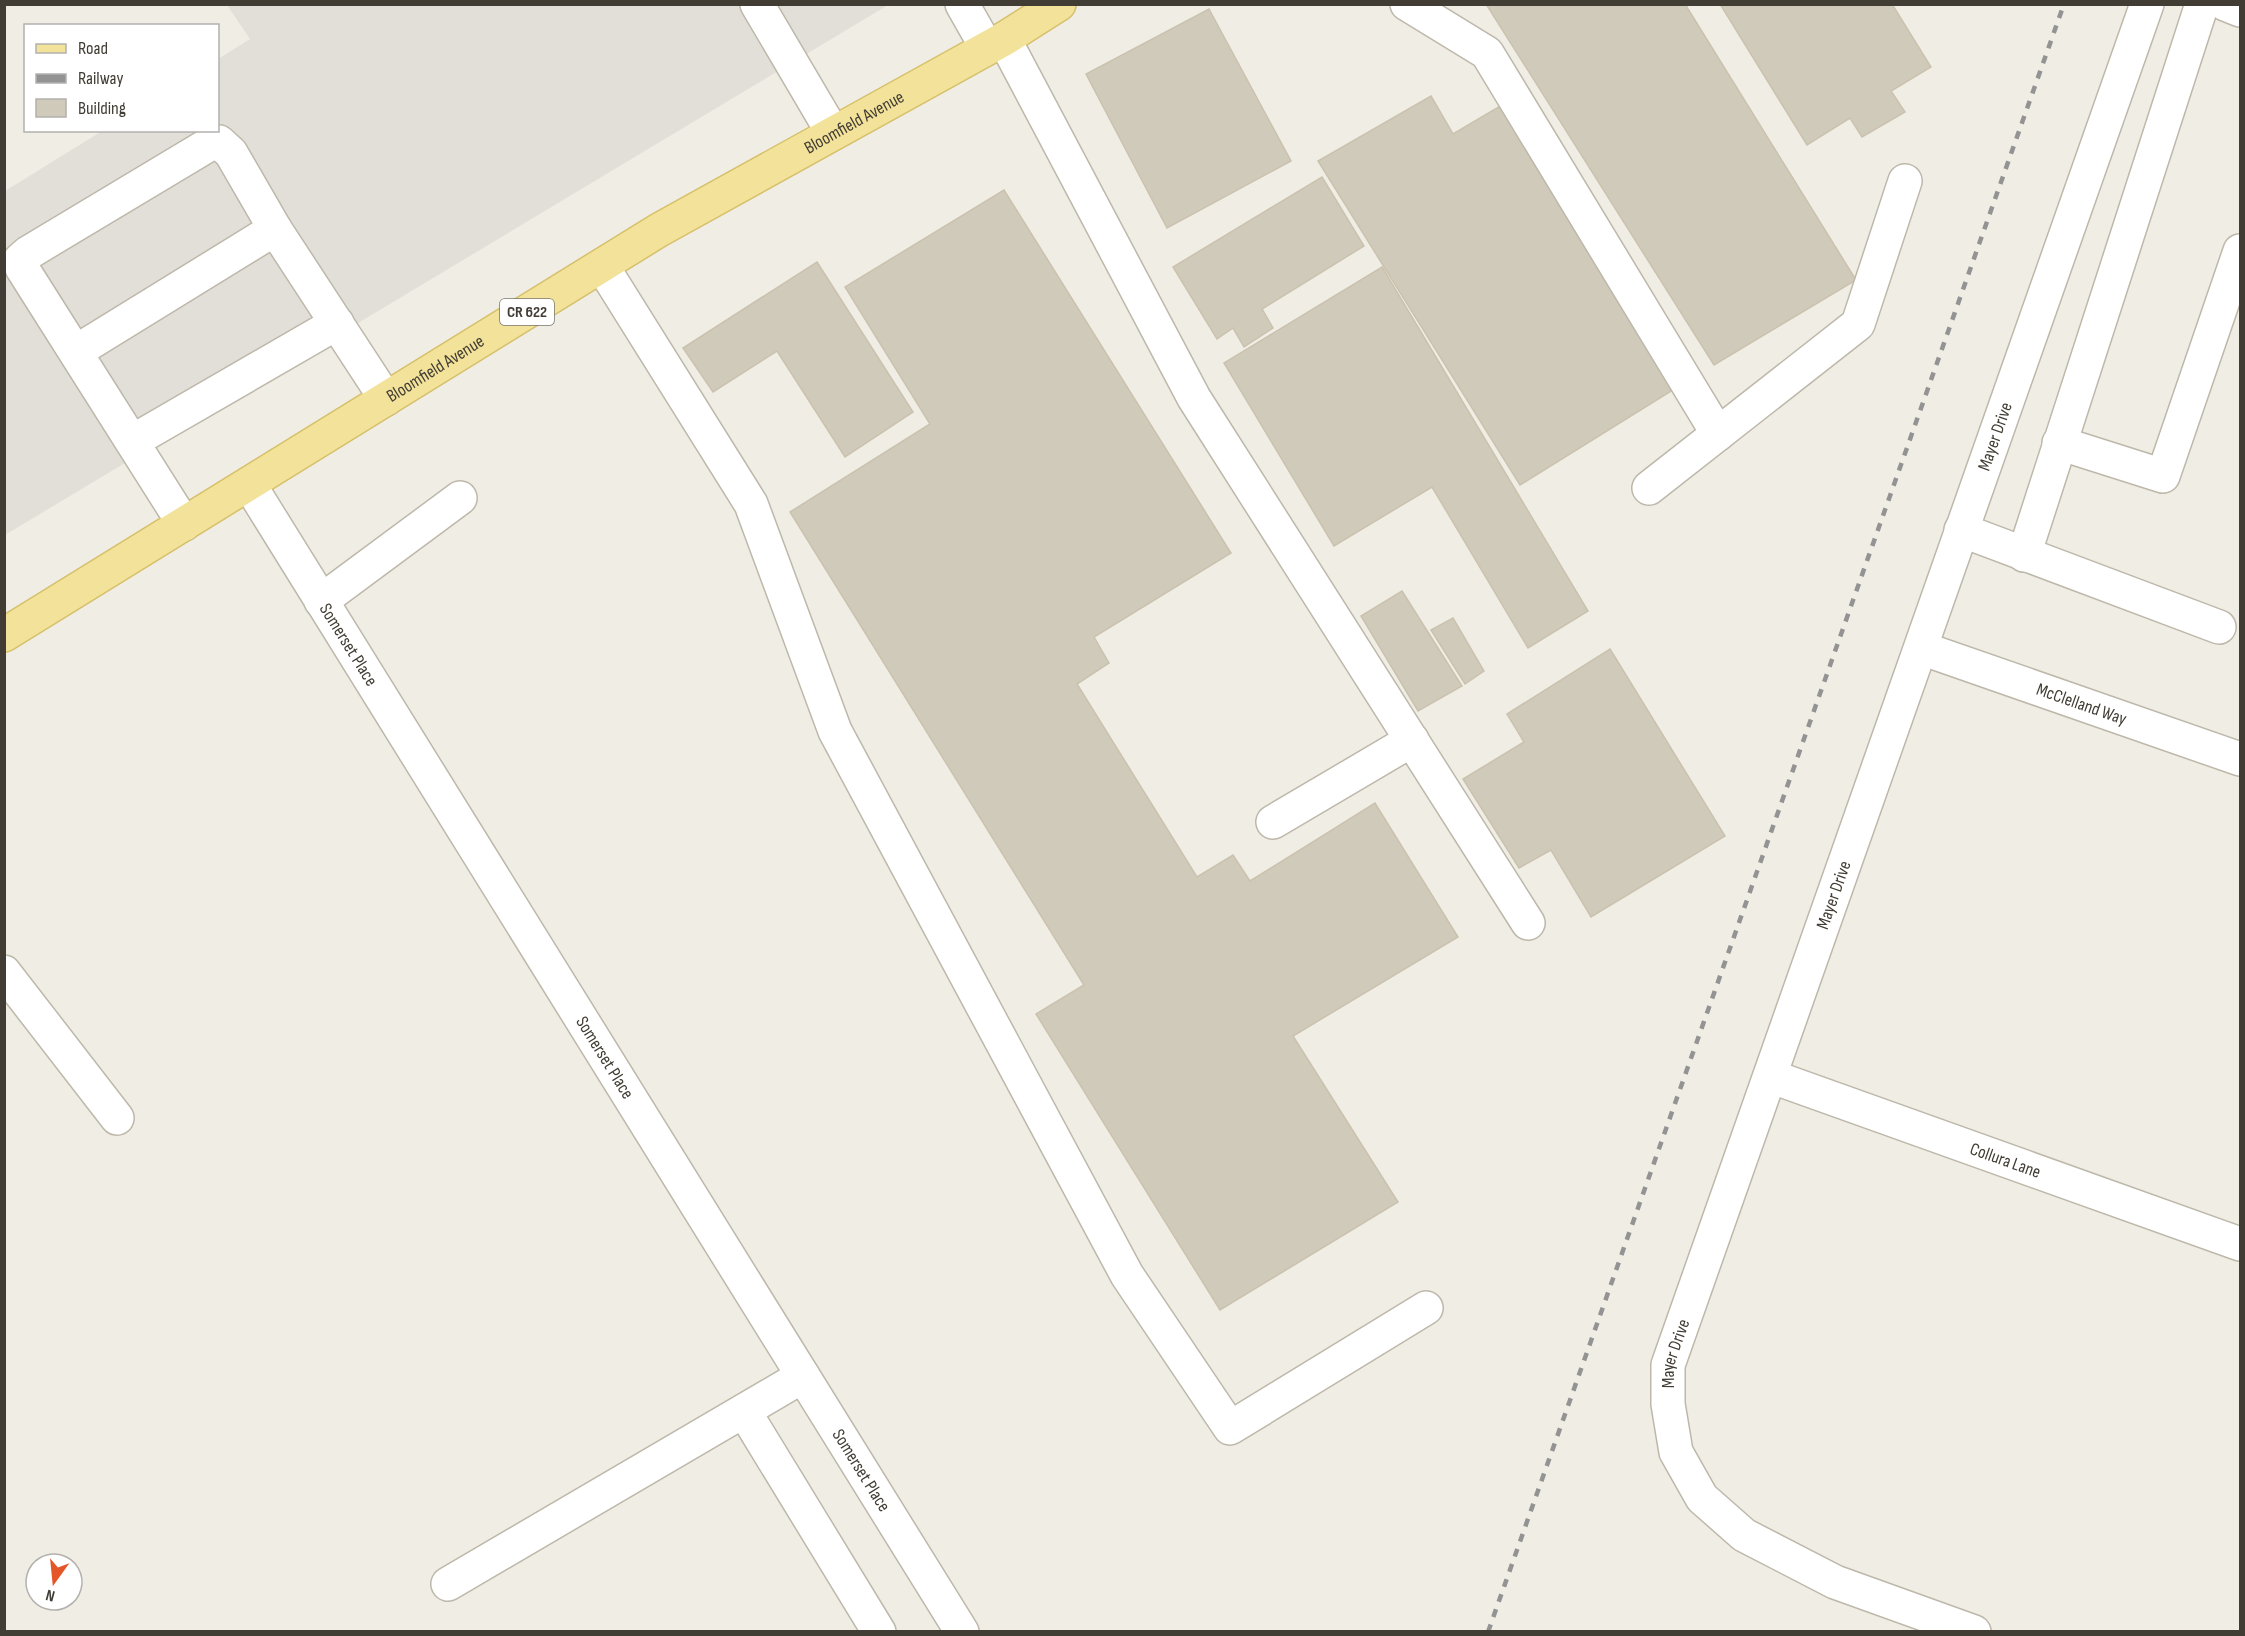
<svg xmlns="http://www.w3.org/2000/svg" width="2245" height="1636" font-family="'Sofia Sans Condensed',sans-serif">
	<style>
		.industrial { fill: #e2dfd9 }
		.building { fill: #d0caba; stroke: #cac2ae; stroke-width: 1.5 }
		.lines { fill: none; stroke-linecap: round; stroke-linejoin: round }
		.minor-casing { stroke: #bdb8aa; stroke-width: 36 }
		.major-casing { stroke: #d6c06b; stroke-width: 36 }
		.minor { stroke: #fff; stroke-width: 33 }
		.major { stroke: #f3e299; stroke-width: 33 }
		.rail { stroke: #939393; stroke-width: 4.5; stroke-dasharray: 8 8; stroke-linecap: butt }
		.labels { text-anchor: middle; dominant-baseline: central; stroke-width: 4.5; stroke-linejoin: round; paint-order: stroke }
		.shield { fill: #fff; stroke: #7a7771; stroke-width: 1.5 }
		.shield-label { font-size: 16px; font-weight: bold; fill: #413d34 }
		.street-label { font-size: 18px; fill: #413d34; stroke: #fff }
	</style>
	<rect width="100%" height="100%" fill="#f0ede4"/>
	<path class="industrial" d="M227 5H888L5 535V191L102 131 218 130V59L250 39Z"/>
	<path class="building" d="M1486 4H1685L1856 280 1714 365Z
		M1720 4H1892L1931 67 1891 91 1905 112 1862 137 1850 118 1807 145Z
		M1209 9 1291 161 1167 228 1086 74Z
		M1431 96 1453 134 1502 105 1676 388 1520 485 1318 161Z
		M1322 177 1364 246 1262 309 1273 328 1244 347 1233 328 1217 339 1173 267Z
		M1004 190 1231 553 1094 637 1109 663 1077 684 1197 877 1233 855 1250 881 1375 803 1458 937 1293 1036 1398 1202 1220 1310 1036 1014 1084 985 790 512 930 424 845 287Z
		M817 262 913 412 845 457 777 351 713 392 683 348Z
		M1382 267 1588 611 1528 648 1432 487 1334 546 1224 363Z
		M1402 591 1462 686 1418 711 1361 616Z
		M1453 618 1484 671 1465 684 1431 630Z
		M1610 649 1725 836 1591 917 1551 850 1519 868 1463 779 1524 742 1507 714Z"/>
	<g class="lines">
		<defs>
			<g id="minor">
				<path d="M757 4 833 133"/>
				<path d="M962 4 987 48"/>
				<path d="M1407 4 1487 53 1718 434"/>
				<path d="M2225 4 2240 10"/>
				<path d="M1004 39 1194 398 1528 923"/>
				<path d="M602 266 751 504 835 731 1127 1275 1230 1428 1426 1308"/>
				<path d="M77 351 275 229"/>
				<path d="M133 441 337 323"/>
				<path d="M2059 443 2163 476 2240 251"/>
				<path id="s1" d="M249 484 962 1632"/>
				<path d="M1649 488 1858 324 1905 181"/>
				<path d="M184 524 22 268 20 260 28 253 208 145 219 142 231 153 275 229 386 399"/>
				<path d="M1961 530 2219 627"/>
				<path d="M2024 555 2202 4"/>
				<path d="M321 601 460 498"/>
				<path id="s2" d="M1921 648 2240 759"/>
				<path d="M1273 822 1412 740"/>
				<path d="M4 972 117 1118"/>
				<path id="s3" d="M1770 1076 2240 1244"/>
				<path d="M744 1411 879 1632"/>
				<path d="M448 1584 803 1376"/>
				<path id="s4" d="M1974 1632 1835 1582 1744 1535 1702 1498 1676 1452 1668 1404V1365L2147 4"/>
			</g>
			<g id="major">
				<path id="s5" d="M4 635 659 230 1004 39 1059 4"/>
			</g>
		</defs>
		<use href="#minor" class="minor-casing"/>
		<use href="#major" class="major-casing"/>
		<use href="#minor" class="minor"/>
		<use href="#major" class="major"/>
		<path class="rail" d="M1488 1632 2064 4"/>
	</g>
	<g class="labels">
		<rect class="shield" x="500" y="299" width="54" height="26" rx="4.5"/>
		<g class="shield-label">
			<text x="527" y="312">CR 622</text>
		</g>
		<g class="street-label">
			<text stroke="none"><textPath href="#s5" startOffset="993">Bloomfield Avenue</textPath></text>
			<text stroke="none"><textPath href="#s5" startOffset="507">Bloomfield Avenue</textPath></text>
			<text stroke="none"><textPath href="#s4" startOffset="1431">Mayer Drive</textPath></text>
			<text stroke="none"><textPath href="#s1" startOffset="189">Somerset Place</textPath></text>
			<text stroke="none"><textPath href="#s2" startOffset="170">McClelland Way</textPath></text>
			<text stroke="none"><textPath href="#s4" startOffset="945">Mayer Drive</textPath></text>
			<text stroke="none"><textPath href="#s1" startOffset="675">Somerset Place</textPath></text>
			<text stroke="none"><textPath href="#s3" startOffset="250">Collura Lane</textPath></text>
			<text stroke="none"><textPath href="#s4" startOffset="459">Mayer Drive</textPath></text>
			<text stroke="none"><textPath href="#s1" startOffset="1161">Somerset Place</textPath></text>
		</g>
	</g>
	<rect width="2245" height="1636" fill="none" stroke="#413d34" stroke-width="12"/>
	<rect x="24" y="24" width="195" height="108" fill="#ffffff" stroke="#b3b1ae" stroke-width="1.5"/>
	<rect x="36" y="44" width="30" height="9" fill="#f3e299" stroke="#b3b1ae" stroke-width="1.5"/>
	<text x="78" y="54" font-size="18" fill="#413d34">Road</text>
	<rect x="36" y="74" width="30" height="9" fill="#939393" stroke="#b3b1ae" stroke-width="1.5"/>
	<text x="78" y="84" font-size="18" fill="#413d34">Railway</text>
	<rect x="36" y="99" width="30" height="18" fill="#d0caba" stroke="#b3b1ae" stroke-width="1.5"/>
	<text x="78" y="114" font-size="18" fill="#413d34">Building</text>
	<g transform="translate(54 1582) rotate(195)"><circle r="28" fill="#ffffff" stroke="#b3b1ae" stroke-width="1.5"/>
	<path d="M0-4.5L10 22L0 15L-10 22Z" fill="#e45527"/>
	<text y="-9" font-size="16" font-weight="bold" text-anchor="middle" fill="#413d34">N</text>
	</g>
</svg>
